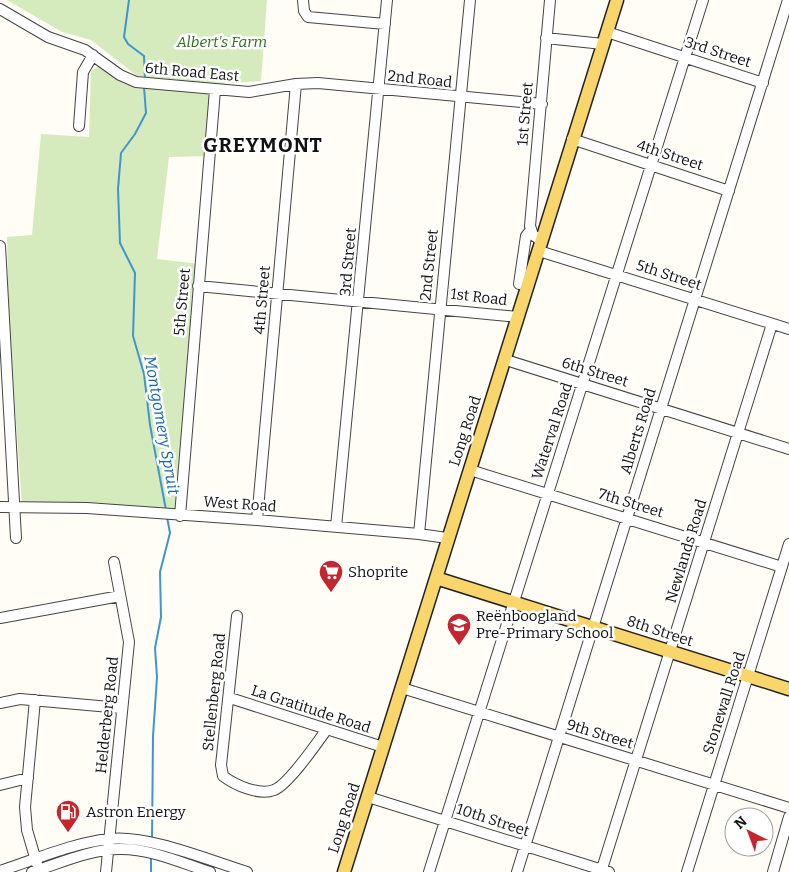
<svg xmlns="http://www.w3.org/2000/svg" width="789" height="872" font-family="Bitter,serif">
	<style>
		.green { fill: #d5ebbd }
		.lines { fill: none; stroke-linecap: round; stroke-linejoin: round }
		.stream { stroke: #3f96cf; stroke-width: 2 }
		.minor-casing { stroke: #444; stroke-width: 12 }
		.major-casing { stroke: #222; stroke-width: 15 }
		.minor { stroke: #fff; stroke-width: 10 }
		.major { stroke: #f9d66b; stroke-width: 12 }
		.labels { text-anchor: middle; dominant-baseline: central; stroke-width: 5; stroke-linejoin: round; paint-order: stroke }
		.park-label { font-size: 15px; font-style: italic; fill: #2f6b1f; stroke: #fff }
		.street-label { font-size: 15px; fill: #111; stroke: #fff }
		.poi-label { font-size: 15px; fill: #111; stroke: #fff; text-anchor: start }
		.water-label { font-size: 16px; font-style: italic; fill: #1768a6; stroke: #fff }
		.district-label { font-size: 20px; font-weight: bold; letter-spacing: 1px; fill: #111; stroke: #fff }
	</style>
	<rect width="100%" height="100%" fill="#fffdf5"/>
	<path class="green" d="M7 0H267L261 81 219 84 137 76 91 40 62 32Z
		M99 66 135 84 216 92 209 156 169 157 157 259 199 264 178 514 22 503 9 329 7 237 32 235 41 134 89 137 91 71Z"/>
	<g class="lines">
		<path class="stream" d="M129 0 124 37 128 44 144 56 145 80
			M144 87 146 113 135 134 121 153 118 189 120 243 135 273 133 336 144 374 150 425 166 510
			M152 840 153 736 157 677 155 648 161 617 160 572 170 533 167 517
			M151 872V857"/>
		<defs>
			<path id="minor" d="M303 0 304 11 308 17 385 24
				M0 9 48 37 85 50 120 75 136 82 249 92 296 84 318 83 542 104
				M607 32 763 83
				M546 38 603 44
				M79 126 83 72 93 55
				M572 139 729 191
				M542 241 533 235 530 226 550 0
				M0 246 16 538
				M539 251 789 329
				M519 284 526 236 530 231
				M198 286 518 317
				M506 360 789 449
				M470 470 782 567
				M0 507 87 508 257 520 419 534 447 538
				M180 516 215 90
				M257 520 296 84
				M336 527 387 0
				M419 534 470 0
				M237 616 221 765 223 776C235 785 259 796 274 790 288 785 317 743 327 729
				M0 618 120 596
				M402 688 789 808
				M230 698 383 747
				M35 700 25 807 27 830 37 864
				M0 703 20 699 121 708
				M0 785 28 778
				M368 797 609 872
				M0 871C34 860 75 842 110 839 149 835 208 860 247 872
				M32 872C60 863 91 849 121 849 151 849 182 863 210 872
				M106 872 129 642 114 562
				M429 872 703 0
				M517 872 788 0
				M601 872 772 324
				M687 872 789 544
				M773 872 789 817"/>
			<path id="major" d="M436 578 789 689
				M344 872 617 0"/>
		</defs>
		<use href="#minor" class="minor-casing"/>
		<use href="#major" class="major-casing"/>
		<use href="#minor" class="minor"/>
		<use href="#major" class="major"/>
	</g>
	<defs>
		<symbol id="supermarket-pin" viewBox="-11 -11 22 30"><path d="M0 17L-7.5 6A9.5 9.5 0 1 1 7.5 6Z" fill="#c4262e" stroke="#fff"/><path d="M-6-5.5h2.5l.6 2H6L4.5 2H-2.5L-4.4-4H-6ZM-1.5 3.2a1.3 1.3 0 1 0 .1 0ZM3 3.2a1.3 1.3 0 1 0 .1 0Z" fill="#fff"/></symbol>
		<symbol id="school-pin" viewBox="-11 -11 22 30"><path d="M0 17L-7.5 6A9.5 9.5 0 1 1 7.5 6Z" fill="#c4262e" stroke="#fff"/><path d="M0-5L7-2L0 1L-7-2ZM-4 1L0 2.5L4 1V4Q0 6-4 4Z" fill="#fff"/></symbol>
		<symbol id="fuel-pin" viewBox="-11 -11 22 30"><path d="M0 17L-7.5 6A9.5 9.5 0 1 1 7.5 6Z" fill="#c4262e" stroke="#fff"/><path d="M-5.5-6h7V0h2V4h1.3V-2.5L3-4.5l.8-.8L6-3V5H2.5V1h-1V6h-7ZM-4.2-4.7v3.2H.2V-4.7Z" fill="#fff"/></symbol>
	</defs>
	<g fill-rule="evenodd">
		<use href="#supermarket-pin" x="317" y="558" width="28" height="38"/>
		<use href="#school-pin" x="445" y="611" width="28" height="38"/>
		<use href="#fuel-pin" x="54" y="798" width="28" height="38"/>
	</g>
	<g class="labels">
		<g class="park-label">
			<text x="222" y="42">Albert's Farm</text>
		</g>
		<g class="street-label">
			<text transform="translate(718 52) rotate(18)">3rd Street</text>
			<text transform="translate(192 72) rotate(5)">6th Road East</text>
			<text transform="translate(420 79) rotate(6)">2nd Road</text>
			<text transform="translate(525 114) rotate(-85)">1st Street</text>
			<text transform="translate(670 155) rotate(18)">4th Street</text>
			<text transform="translate(348 262) rotate(-85)">3rd Street</text>
			<text transform="translate(429 265) rotate(-84)">2nd Street</text>
			<text transform="translate(669 275) rotate(18)">5th Street</text>
			<text transform="translate(479 297) rotate(7)">1st Road</text>
			<text transform="translate(262 300) rotate(-85)">4th Street</text>
			<text transform="translate(182 302) rotate(-85)">5th Street</text>
			<text transform="translate(595 372) rotate(17)">6th Street</text>
			<text transform="translate(465 431) rotate(-72)">Long Road</text>
			<text transform="translate(552 431) rotate(-72)">Waterval Road</text>
			<text transform="translate(638 431) rotate(-73)">Alberts Road</text>
			<text transform="translate(631 503) rotate(17)">7th Street</text>
			<text transform="translate(240 504) rotate(4)">West Road</text>
			<text transform="translate(686 551) rotate(-73)">Newlands Road</text>
			<text transform="translate(660 631) rotate(18)">8th Street</text>
			<text transform="translate(214 692) rotate(-84)">Stellenberg Road</text>
			<text transform="translate(724 703) rotate(-72)">Stonewall Road</text>
			<text transform="translate(311 709) rotate(18)">La Gratitude Road</text>
			<text transform="translate(107 715) rotate(-84)">Helderberg Road</text>
			<text transform="translate(600 734) rotate(17)">9th Street</text>
			<text transform="translate(344 818) rotate(-72)">Long Road</text>
			<text transform="translate(493 820) rotate(18)">10th Street</text>
		</g>
		<g class="poi-label">
			<text x="348" y="572">Shoprite</text>
			<text x="476" y="616">Reënboogland<tspan x="476" dy="17">Pre-Primary School</tspan></text>
			<text x="86" y="812">Astron Energy</text>
		</g>
		<g class="water-label">
			<text transform="translate(162 425) rotate(80)">Montgomery Spruit</text>
		</g>
		<g class="district-label">
			<text x="263" y="145">GREYMONT</text>
		</g>
	</g>
	<g transform="translate(749 832) rotate(318)"><circle r="24" fill="#ffffff" stroke="#a0a0a0"/>
	<path d="M0-4L9 19L0 12L-9 19Z" fill="#c4262e"/>
	<text y="-8" font-size="14" font-weight="bold" text-anchor="middle" fill="#111111">N</text>
	</g>
</svg>
